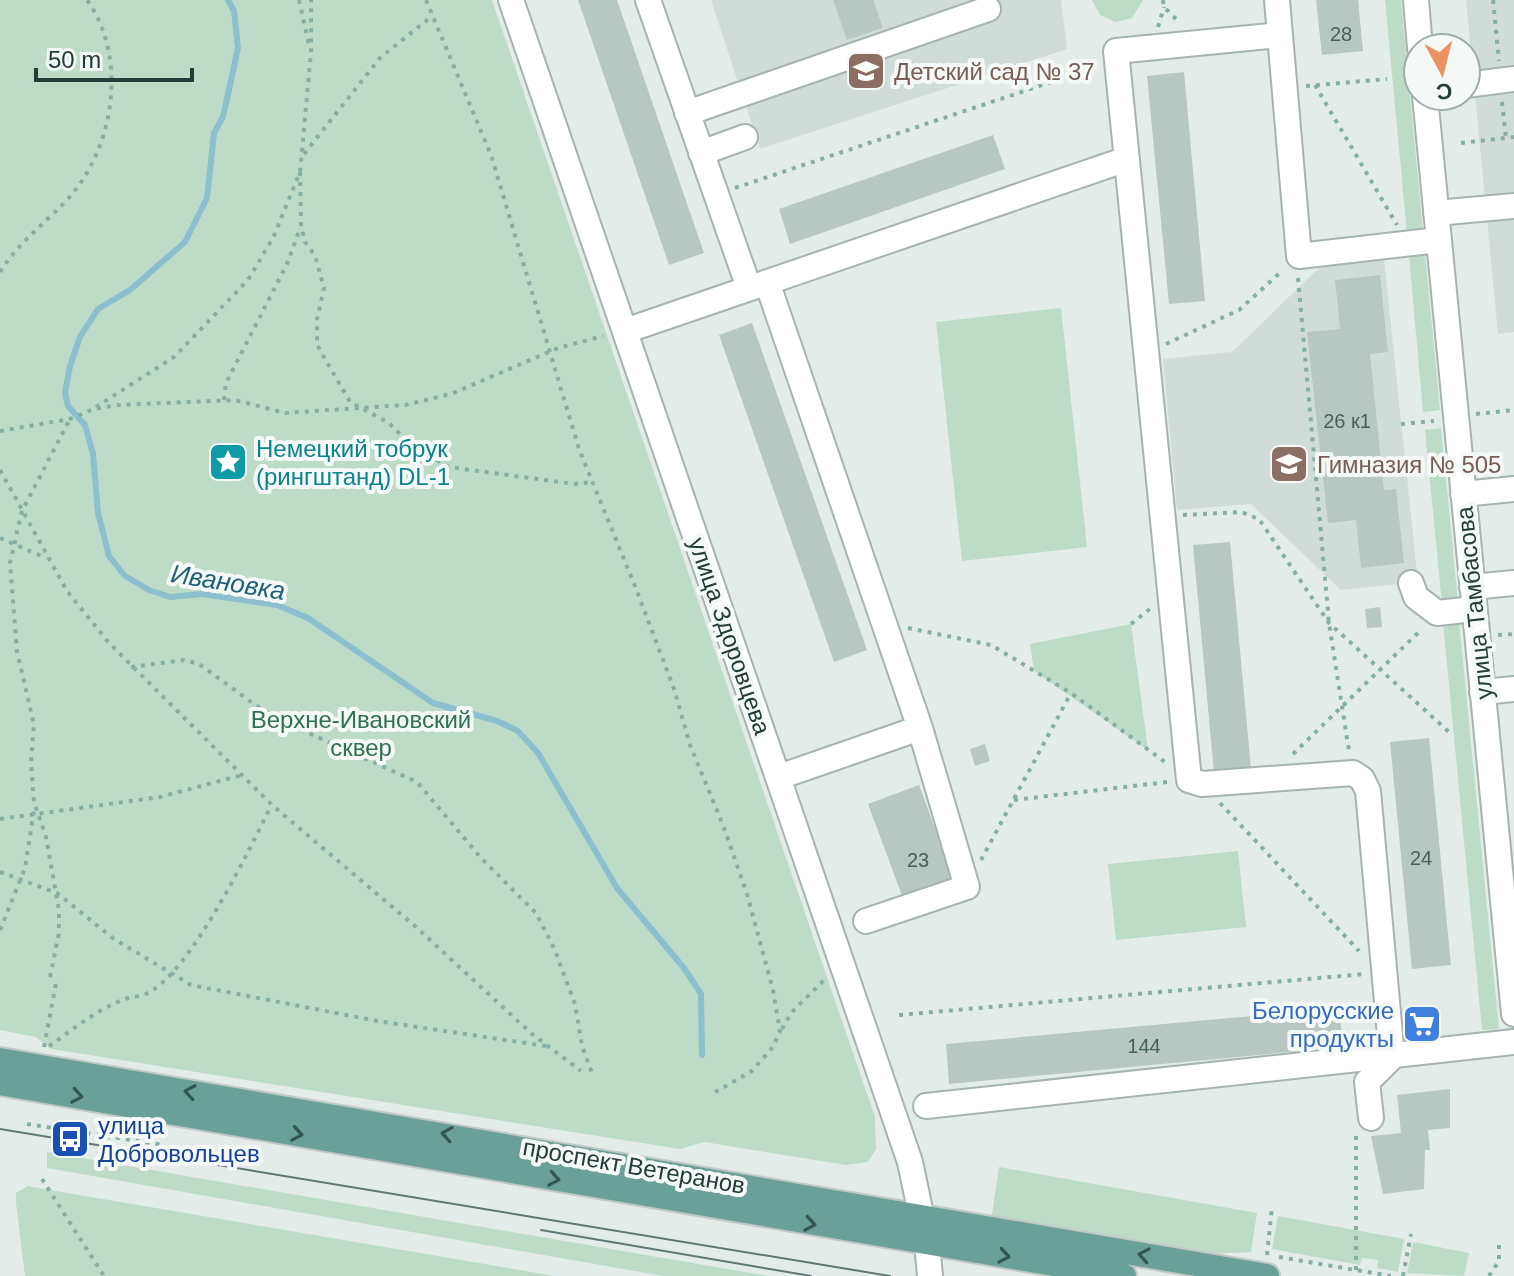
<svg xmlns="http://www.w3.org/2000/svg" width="1514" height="1276" font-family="Arial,sans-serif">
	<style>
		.built { fill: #d1dcd8 }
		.green { fill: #bddcc8 }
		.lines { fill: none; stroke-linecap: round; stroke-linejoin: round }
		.stream { stroke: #8ebfcf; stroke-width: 6 }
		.building { fill: #b8c7c2 }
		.minor-casing { stroke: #a6b4b0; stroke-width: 28 }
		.major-casing { stroke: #c1c9c7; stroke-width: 28 }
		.path { stroke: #85aea5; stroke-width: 4; stroke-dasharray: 4 6; stroke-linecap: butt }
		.minor { stroke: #fff; stroke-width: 24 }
		.major { stroke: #6aa097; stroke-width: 24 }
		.tram { stroke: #5e7874; stroke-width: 2 }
		.oneway { stroke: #355650 }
		.labels { text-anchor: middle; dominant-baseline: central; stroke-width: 8; stroke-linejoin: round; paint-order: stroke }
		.number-label { font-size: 20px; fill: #48605a }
		.education-label { font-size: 24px; fill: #785e54; stroke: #f4f9f7; text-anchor: start }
		.culture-label { font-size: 24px; fill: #0d838f; stroke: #f4f9f7; text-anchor: start }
		.street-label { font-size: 24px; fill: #233d38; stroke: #f4f9f7 }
		.park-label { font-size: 24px; fill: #2f724f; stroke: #f4f9f7 }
		.shop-label { font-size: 24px; fill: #366cbe; stroke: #f4f9f7; text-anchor: end }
		.transit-label { font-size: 24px; fill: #164399; stroke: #f4f9f7; text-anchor: start }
		.water-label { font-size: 26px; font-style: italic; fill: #206177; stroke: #f4f9f7 }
	</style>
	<rect width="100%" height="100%" fill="#e3ece9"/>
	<path class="built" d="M711 0H1061L1067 49 760 149Z
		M1466 0H1514V332L1498 334Z
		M1384 259 1418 582 1341 590 1251 504 1177 510 1163 359 1232 352 1319 268Z"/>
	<path class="green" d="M0 0H492L875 1117 876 1149 868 1162 846 1165 704 1142 680 1149 51 1049 36 1037 0 1030Z
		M1092 0H1143L1132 18 1116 22 1100 15Z
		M1385 0H1401L1423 232 1407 233Z
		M1425 253 1440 410 1423 412 1409 255Z
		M1061 308 1087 547 962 561 936 322Z
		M1441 428 1458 602 1442 604 1425 430Z
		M1459 620 1499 1029 1482 1030 1443 622Z
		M1131 624 1148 750 1034 671 1030 644Z
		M1238 851 1246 927 1116 940 1108 864Z
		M47 1152 768 1276H663L47 1168Z
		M999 1167 1257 1213 1251 1252 1191 1255 991 1221Z
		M28 1186 44 1189 555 1276H25L16 1203V1193Z
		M1278 1216 1404 1239 1398 1272 1377 1268 1378 1260 1362 1258 1360 1265 1272 1249Z
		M1413 1242 1469 1253 1464 1276 1407 1273Z"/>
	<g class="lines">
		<path class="stream" d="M228 0 234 11 238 48 223 117 214 133 207 198 185 242 130 290 98 309 80 337 70 366 65 393 68 406 85 425 93 454 98 513 109 556 125 576 149 590 170 597 202 594 277 605 308 618 433 703 497 721 518 731 538 753 617 888 684 968 701 994 702 1055"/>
	</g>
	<path class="building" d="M578 0H617L704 253 669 265Z
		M833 0H873L883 28 847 40Z
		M1316 0H1358L1363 51 1322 55Z
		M1184 72 1205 301 1169 304 1147 76Z
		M993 135 1005 169 790 244 779 209Z
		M1380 275 1388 352 1370 354 1384 490 1396 489 1404 563 1361 568 1356 520 1328 523 1307 332 1340 329 1335 280Z
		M752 323 867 650 834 662 719 335Z
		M1230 542 1251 769 1214 773 1193 545Z
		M1380 607 1382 627 1367 628 1365 609Z
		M1429 738 1451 965 1412 969 1390 742Z
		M985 744 990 761 975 766 970 749Z
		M919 785 955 882 904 901 868 804Z
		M1339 1008 1343 1047 949 1084 946 1044Z
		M1450 1089V1128L1428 1130 1430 1150H1425L1424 1189 1383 1194 1371 1136 1401 1133 1397 1095Z"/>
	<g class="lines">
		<defs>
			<path id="minor" d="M511 0 910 1162 927 1243 930 1276
				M648 0 749 288
				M1277 0 1299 256 1439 240
				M1416 0 1420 48
				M1280 35 1116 51 1189 780 1202 784 1353 773 1362 779 1368 791 1392 1057 1367 1082 1371 1118
				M1466 85 1514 79
				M1425 96 1514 1014
				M687 113 988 9
				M701 153 745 137
				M1436 213 1514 206
				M767 282 920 728 779 777
				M625 331 1127 159
				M1463 494 1514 489
				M1411 583 1416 597 1437 613 1474 609
				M1472 587 1514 583
				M1482 692 1514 689
				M866 921 967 887 920 728
				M926 1106 1514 1042"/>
			<path id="major" d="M0 1060 1267 1276
				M0 1083 1124 1276"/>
		</defs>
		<use href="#minor" class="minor-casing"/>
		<use href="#major" class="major-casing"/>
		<path class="path" d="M299 0 309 45
			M426 0 491 155 579 449 635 586 674 689 690 745 723 825 747 894 773 990 780 1031 773 1047 752 1071 712 1094
			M1163 0 1164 7 1179 22
			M1493 0 1499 61
			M1158 27 1164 7
			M1315 85 1397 225
			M1306 86 1387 79
			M1502 102 1506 138
			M1461 143 1514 137
			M304 154 380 58 432 16
			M300 172 301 226 305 242 315 256 324 288 317 319V345L350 402 389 423 412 446 449 467 574 484 592 482
			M735 188 1069 76 1096 70
			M0 272C18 243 44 224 67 200 115 148 128 57 87 0
			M1298 278 1329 623 1349 751
			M1166 344 1239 310 1282 271
			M224 400 226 383 287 264 300 228
			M96 407 174 357 248 280 273 238 300 172 311 52V0
			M1476 414 1514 410
			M1401 424 1434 421
			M0 431 70 419 94 409 118 405 235 400 285 413 405 405 451 394 558 348 603 336
			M0 470 67 591 109 643 272 805 416 927 532 1034 581 1071
			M1183 515 1241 512 1259 519 1329 623 1449 732
			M0 538 46 558
			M1131 624 1151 608
			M908 628 991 645 1071 693 1165 762
			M1498 635 1514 634
			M131 667 184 660 199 664 261 709 293 726 417 782 481 858 536 913 554 948 575 1004 582 1046 592 1073
			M1293 754 1422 629
			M1014 800 1167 782
			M1220 803 1359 951
			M0 819 160 797 242 775
			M981 860 1071 693
			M0 872 57 893 114 939 191 985 377 1021 546 1046
			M0 930 25 868 34 810
			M50 977 59 933V910L46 837 34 802 31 762 34 725 17 651 10 563 22 511 70 419
			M899 1015 1365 974
			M782 1029 791 1013 825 979
			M49 1046C74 1029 98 1008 128 998 133 996 140 997 146 994 190 974 249 850 271 806
			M44 1047 57 978
			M27 1124 164 1145
			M42 1179 104 1276
			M1267 1255 1272 1206
			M1279 1257 1391 1276
			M1356 1270V1135
			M1403 1276 1411 1234
			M1489 1276 1499 1261V1242"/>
		<use href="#minor" class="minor"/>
		<use href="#major" class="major"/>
		<path class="tram" d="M0 1129 890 1276
			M541 1230 811 1276"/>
	</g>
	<defs><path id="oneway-chevron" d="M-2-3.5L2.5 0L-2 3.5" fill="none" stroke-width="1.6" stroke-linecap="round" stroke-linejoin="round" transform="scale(2)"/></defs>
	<g class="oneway">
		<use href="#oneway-chevron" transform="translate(190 1092) rotate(-171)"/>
		<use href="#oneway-chevron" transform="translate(77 1096) rotate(10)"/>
		<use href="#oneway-chevron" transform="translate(297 1134) rotate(10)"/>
		<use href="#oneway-chevron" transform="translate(447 1134) rotate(-171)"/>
		<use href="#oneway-chevron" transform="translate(554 1179) rotate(10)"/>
		<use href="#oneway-chevron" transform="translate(810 1224) rotate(10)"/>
		<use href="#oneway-chevron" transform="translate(1144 1255) rotate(-170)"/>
		<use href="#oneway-chevron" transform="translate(1004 1256) rotate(10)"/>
	</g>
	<defs>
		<symbol id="school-square" viewBox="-11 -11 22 22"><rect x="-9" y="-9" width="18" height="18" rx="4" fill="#8d6e63" stroke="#f4f9f7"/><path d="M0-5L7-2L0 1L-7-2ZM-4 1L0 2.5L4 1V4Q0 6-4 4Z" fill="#fff"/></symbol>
		<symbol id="sight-square" viewBox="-11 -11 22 22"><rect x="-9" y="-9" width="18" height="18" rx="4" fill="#0f9aa8" stroke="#f4f9f7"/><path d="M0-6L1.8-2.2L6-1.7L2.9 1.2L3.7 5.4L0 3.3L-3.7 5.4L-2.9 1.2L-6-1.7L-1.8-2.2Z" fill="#fff"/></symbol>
		<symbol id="supermarket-square" viewBox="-11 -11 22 22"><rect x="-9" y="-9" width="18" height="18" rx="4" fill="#3f7fe0" stroke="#f4f9f7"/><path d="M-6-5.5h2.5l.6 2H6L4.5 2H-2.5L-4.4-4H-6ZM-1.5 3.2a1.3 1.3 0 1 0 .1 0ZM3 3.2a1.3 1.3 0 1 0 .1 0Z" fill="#fff"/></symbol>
		<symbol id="bus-square" viewBox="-11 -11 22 22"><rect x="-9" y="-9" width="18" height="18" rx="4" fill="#1a4fb4" stroke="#f4f9f7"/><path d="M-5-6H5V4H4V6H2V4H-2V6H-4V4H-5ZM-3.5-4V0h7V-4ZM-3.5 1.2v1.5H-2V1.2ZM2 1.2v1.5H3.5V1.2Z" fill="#fff"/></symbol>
	</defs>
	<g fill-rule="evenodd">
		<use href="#school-square" x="844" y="49" width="44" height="44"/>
		<use href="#sight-square" x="206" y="440" width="44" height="44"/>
		<use href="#school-square" x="1267" y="442" width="44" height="44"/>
		<use href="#supermarket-square" x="1400" y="1002" width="44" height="44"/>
		<use href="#bus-square" x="48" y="1117" width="44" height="44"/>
	</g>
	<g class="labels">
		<g class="number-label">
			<text x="1341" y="34">28</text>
			<text x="1347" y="421">26 к1</text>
			<text x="1421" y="858">24</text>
			<text x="918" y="860">23</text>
			<text x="1144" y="1046">144</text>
		</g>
		<g class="education-label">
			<text x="894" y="71">Детский сад № 37</text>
			<text x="1317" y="464">Гимназия № 505</text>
		</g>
		<g class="culture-label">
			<text x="256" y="448">Немецкий тобрук<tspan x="256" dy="28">(рингштанд) DL-1</tspan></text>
		</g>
		<g class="street-label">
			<text transform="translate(1474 603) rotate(-96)">улица Тамбасова</text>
			<text transform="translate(730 636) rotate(71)">улица Здоровцева</text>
			<text transform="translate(634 1166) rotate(10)">проспект Ветеранов</text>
		</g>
		<g class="park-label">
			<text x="361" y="719">Верхне-Ивановский<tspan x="361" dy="28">сквер</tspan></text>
		</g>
		<g class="shop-label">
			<text x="1394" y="1010">Белорусские<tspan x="1394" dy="28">продукты</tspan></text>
		</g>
		<g class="transit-label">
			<text x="98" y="1125">улица<tspan x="98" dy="28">Добровольцев</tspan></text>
		</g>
		<g class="water-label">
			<text transform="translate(228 582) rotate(9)">Ивановка</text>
		</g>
	</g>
	<g transform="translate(1442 72) rotate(173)"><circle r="38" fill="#f4f9f7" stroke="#a0aeab" stroke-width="2"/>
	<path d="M0-6L14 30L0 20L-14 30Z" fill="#ec8f61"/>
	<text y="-12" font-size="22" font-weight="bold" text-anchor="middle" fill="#233d38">С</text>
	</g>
	<path d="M36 68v12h156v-12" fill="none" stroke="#233d38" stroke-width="4"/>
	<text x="48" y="68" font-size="24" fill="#233d38" stroke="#f4f9f7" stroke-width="6" paint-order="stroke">50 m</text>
</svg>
